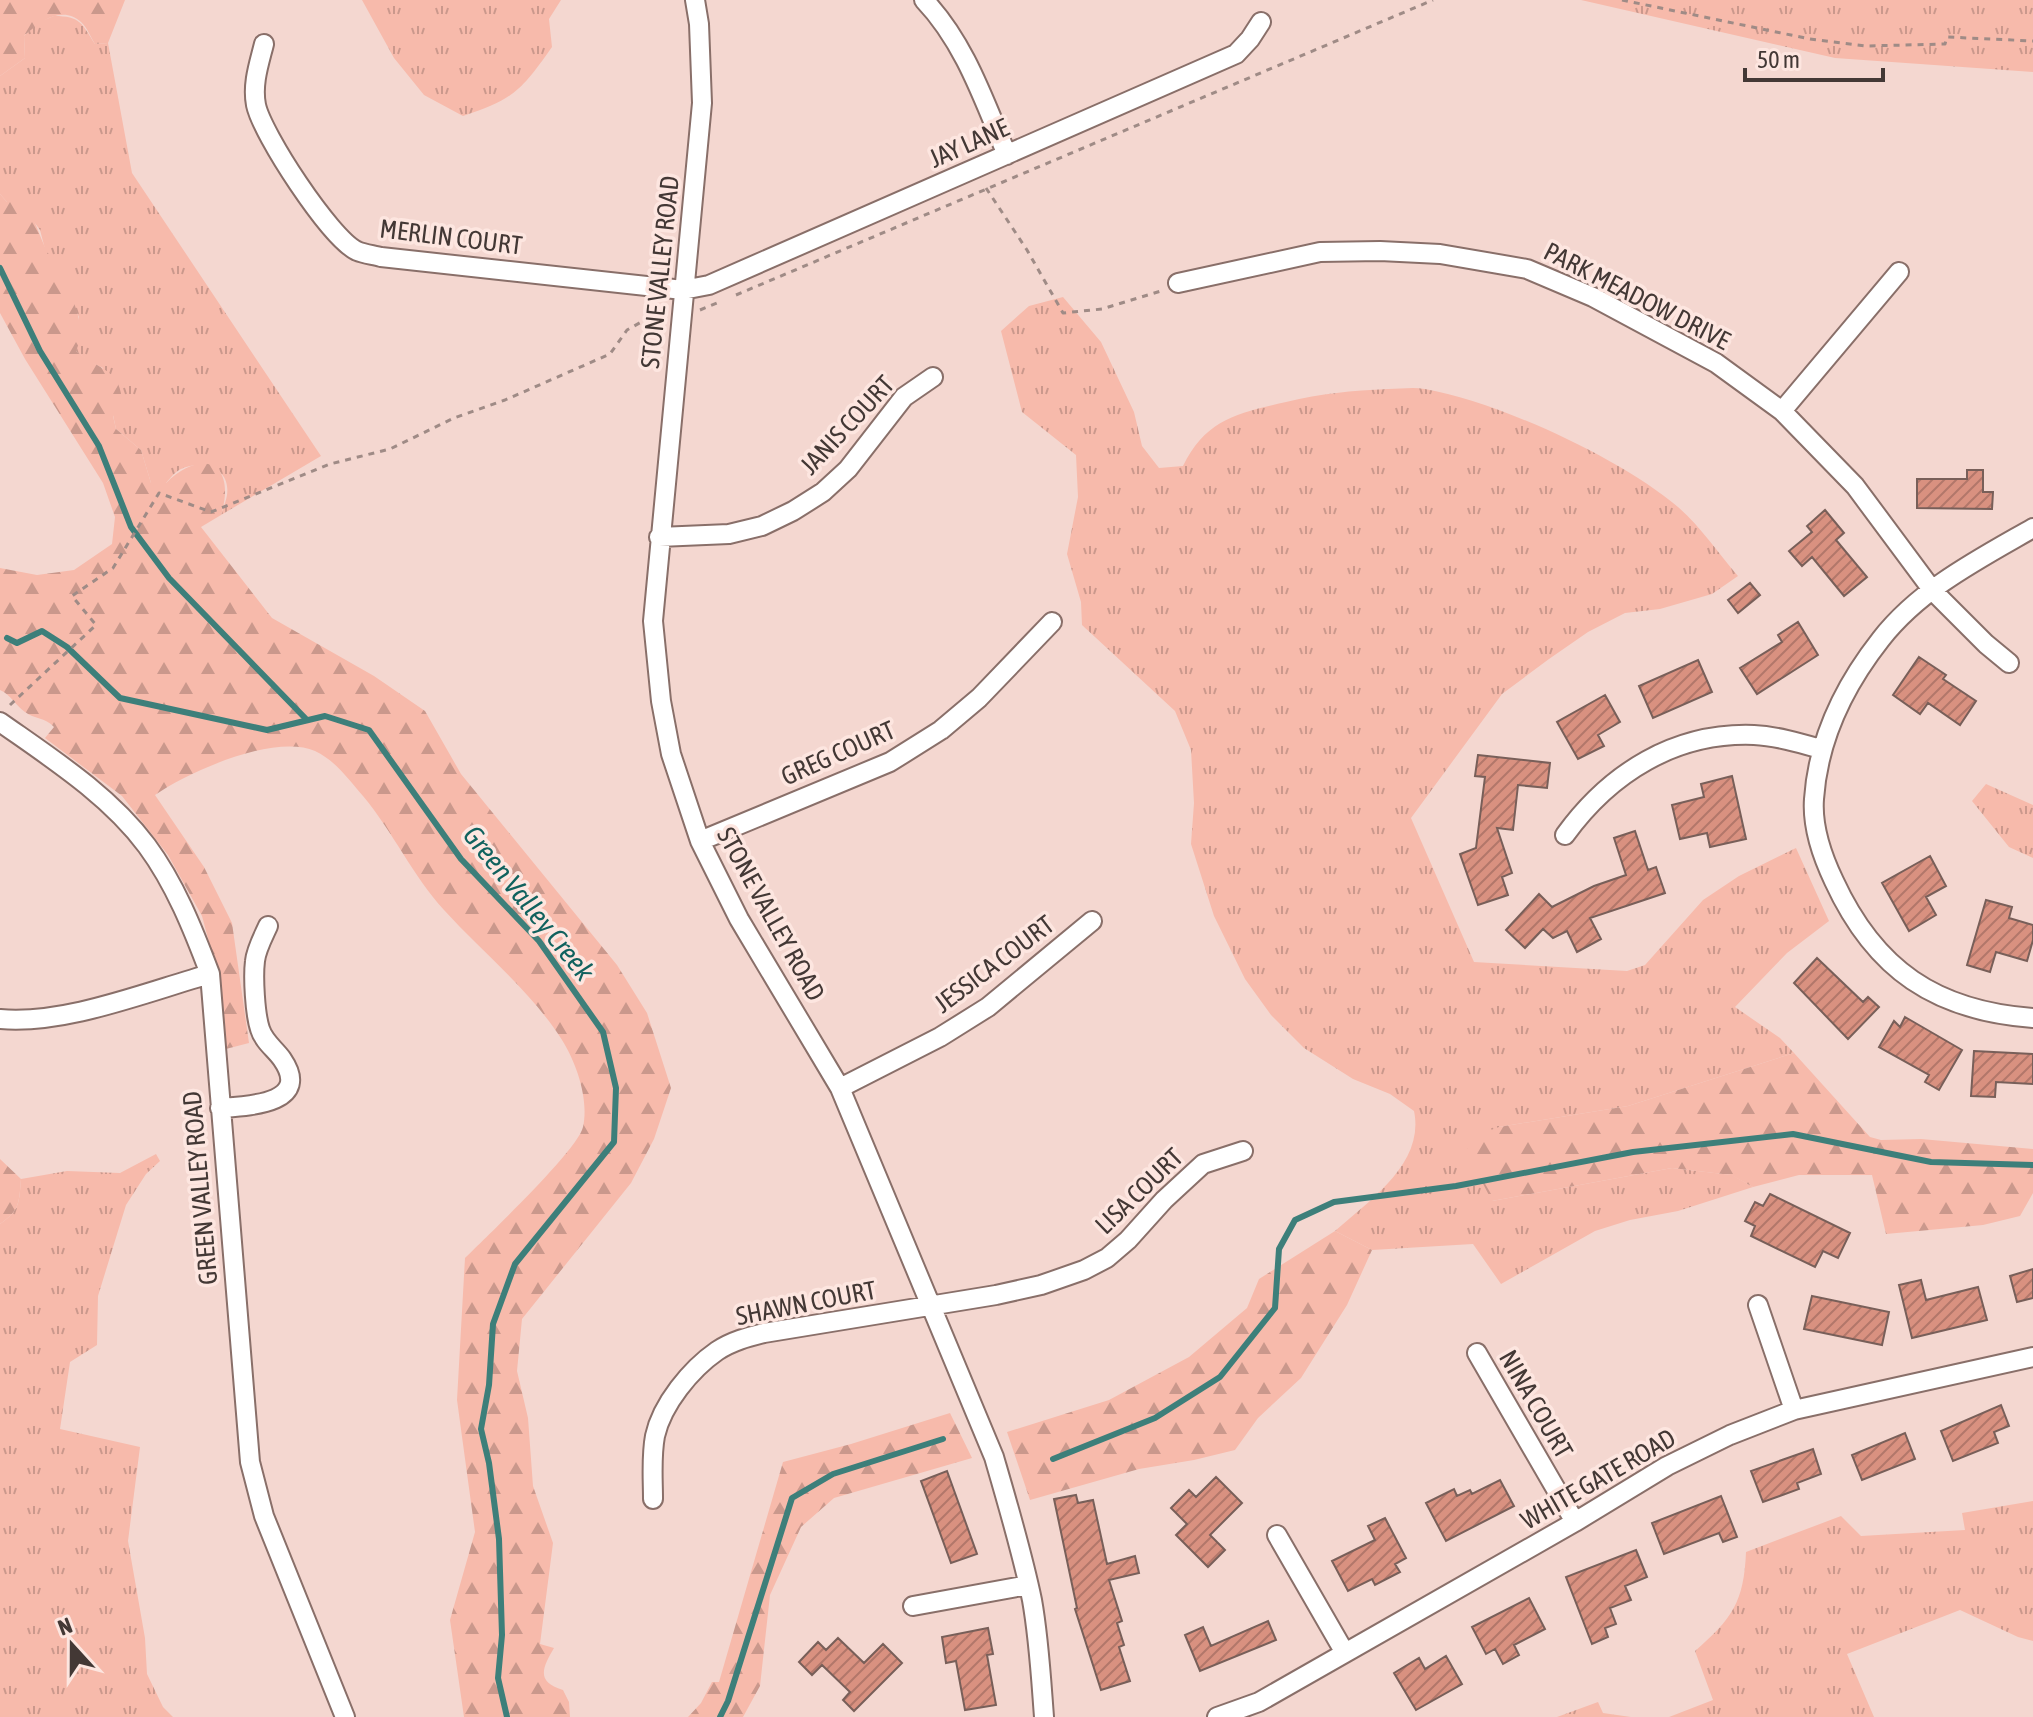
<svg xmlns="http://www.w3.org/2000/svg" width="2033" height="1717" font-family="'Asap Condensed',sans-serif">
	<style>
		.grass { fill: url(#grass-tufts) }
		.forest { fill: url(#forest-firs) }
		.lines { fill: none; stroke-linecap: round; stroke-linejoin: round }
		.stream { stroke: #3d7f7a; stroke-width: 6 }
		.building { fill: url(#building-hatch); stroke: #785f59; stroke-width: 2 }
		.minor-casing { stroke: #896f69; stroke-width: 22 }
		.path { stroke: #9f8b86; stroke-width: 3; stroke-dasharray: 6 6; stroke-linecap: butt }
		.minor { stroke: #fff; stroke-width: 18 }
		.labels { text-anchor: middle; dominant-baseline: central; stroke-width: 7; stroke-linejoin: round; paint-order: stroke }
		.street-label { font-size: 26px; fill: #433835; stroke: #fde6e0 }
		.water-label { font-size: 28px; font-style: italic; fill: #10625e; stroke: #fde6e0 }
	</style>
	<defs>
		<pattern id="grass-tufts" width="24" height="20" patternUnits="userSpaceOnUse" patternTransform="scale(2)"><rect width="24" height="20" fill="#f7baab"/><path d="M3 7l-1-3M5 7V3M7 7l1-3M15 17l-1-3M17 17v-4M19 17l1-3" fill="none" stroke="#ca988c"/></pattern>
		<pattern id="forest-firs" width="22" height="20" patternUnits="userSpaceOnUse" patternTransform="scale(2)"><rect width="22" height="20" fill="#f7baab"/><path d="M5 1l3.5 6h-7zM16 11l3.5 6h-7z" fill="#ca988c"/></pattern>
		<pattern id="building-hatch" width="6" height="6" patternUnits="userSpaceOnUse" patternTransform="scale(2)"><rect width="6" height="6" fill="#d99180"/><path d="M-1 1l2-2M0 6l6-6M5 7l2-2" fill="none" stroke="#b2776a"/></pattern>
	</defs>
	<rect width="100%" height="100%" fill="#f4d7d0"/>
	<path class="grass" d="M362 0H561L549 19 552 47C521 91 514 99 463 116L424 95 394 58Z
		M1581 0H2033V72L1835 58Z
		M54 16C81 16 82 24 95 44L108 43 132 173 321 456 221 515C223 508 226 502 227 495 231 467 202 459 181 469 175 472 170 478 166 483H151L141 450 116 429 103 368 88 361 76 351 79 317 45 249 40 230 20 203 7 202 0 194V76L25 58 24 36 39 22Z
		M1063 297 1101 342 1134 412 1142 446 1159 468 1183 466C1206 419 1238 413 1286 402 1322 393 1351 391 1388 389 1400 389 1413 387 1425 389 1499 402 1620 458 1678 507 1700 526 1719 554 1738 576L1712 594 1660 609 1625 613 1588 632 1549 659 1502 694 1411 818 1474 962 1627 971 1645 965 1703 900 1739 876 1796 848 1829 921 1787 953 1735 1007 1780 1038 1794 1053 1628 1106 1499 1127 1492 1201 1672 1168 1732 1175 1753 1187 1678 1211 1630 1220 1595 1231 1501 1284 1473 1244 1372 1250 1335 1231C1370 1200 1425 1163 1414 1111L1390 1094 1353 1079 1304 1048 1271 1015 1245 979 1214 916 1191 844 1194 803 1191 750 1175 711 1082 625 1081 602 1067 554 1078 497 1076 455 1022 412 1001 331 1029 306Z
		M1986 784 2033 805V858L2009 847 1972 801Z
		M156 1154 160 1161 146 1174 126 1205 98 1296 97 1345 70 1362 60 1429 140 1447 128 1541 145 1638 147 1674 163 1707 173 1717H0V1224C20 1210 19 1203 21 1179L67 1171 120 1173Z
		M2033 1501V1641L2018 1637 1960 1610 1847 1654 1874 1717H1669L1713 1700 1695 1651C1732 1619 1744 1602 1746 1552L1841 1516 1861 1536 1965 1530 1962 1513Z
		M1598 1702 1603 1713 1631 1717H1557Z"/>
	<path class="forest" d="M0 0H125L108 43 95 44C91 38 87 27 81 22 62 4 38 23 24 36L25 58 0 76Z
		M0 194 7 202H25C35 219 39 236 48 253 62 283 91 317 76 351 100 371 123 369 122 407L113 416 116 429 141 450 151 483H166C203 447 237 463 221 515L201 527 272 618 374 676 425 711 461 774 617 965 647 1013 671 1088 654 1139 631 1183 522 1319 517 1371 528 1418 533 1486 553 1543 540 1644 554 1648C543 1667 535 1682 563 1690L569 1702 570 1717H464L450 1620 475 1532 457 1400 465 1258C487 1236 578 1150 583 1127 589 1100 577 1064 562 1040 531 991 483 953 444 910 413 876 393 832 363 796 348 779 336 761 315 751 275 733 188 772 155 795L204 867 232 923 249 1043 222 1050 218 976 202 916 168 855 122 796 45 738 54 727C45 717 34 719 25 712 15 705 11 695 0 690V568L37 575 74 570 112 544 115 517 103 483 25 359 0 313Z
		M1794 1053 1870 1137 1881 1140 1921 1139 2033 1149V1193L2020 1216 1983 1225 1886 1234 1872 1175H1799L1753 1187 1731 1175 1672 1168 1492 1201 1466 1151 1472 1137 1499 1127 1628 1106Z
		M0 1159 21 1179C19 1203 20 1210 0 1224Z
		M1335 1231 1372 1250 1347 1305 1301 1378 1258 1418 1235 1450 1194 1460 1139 1469 1030 1500 1007 1432 1109 1400 1189 1357 1247 1308 1259 1279Z
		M950 1413 972 1458 834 1498 801 1527 770 1595 760 1686 743 1717H688L701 1703 712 1682H719L783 1462 851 1444Z"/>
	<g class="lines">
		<path class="stream" d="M0 268 40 351 99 446 131 527 169 578 307 720
			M7 638 17 643 42 631 67 647 120 698 267 730 325 716 369 730 461 859 539 941 603 1032 616 1088 614 1142 515 1264 493 1324 489 1385 481 1429 489 1463 499 1539 502 1635 498 1678 507 1717
			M1053 1459 1155 1418 1220 1377 1275 1308 1279 1249 1295 1220 1334 1202 1456 1186 1633 1152 1793 1134 1931 1162 2033 1165
			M720 1717 728 1701 792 1498 833 1474 943 1439"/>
	</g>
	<path class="building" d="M1967 470H1983V492H1993L1992 509 1917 508V479H1967Z
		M1825 510 1844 533 1836 540 1867 577 1844 596 1812 557 1802 566 1789 551 1812 532 1807 526Z
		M1750 583 1760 595 1738 613 1728 600Z
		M1798 622 1818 655 1757 694 1740 668 1782 642 1778 635Z
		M1919 657 1946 675 1943 679 1976 701 1960 725 1928 703 1920 714 1893 695Z
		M1698 660 1712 692 1653 718 1639 686Z
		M1605 695 1620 722 1598 735 1604 746 1578 759 1557 722Z
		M1478 755 1550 763 1547 788 1518 785 1513 830 1497 828 1512 873 1502 877 1508 895 1478 905 1460 854 1476 848 1485 777 1475 776Z
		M1732 776 1746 839 1710 847 1707 833 1680 839 1672 805 1704 797 1701 784Z
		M1635 831 1648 870 1656 867 1665 893 1590 918 1601 939 1577 952 1567 931 1553 938 1543 929 1525 948 1506 930 1539 894 1552 907 1594 886 1626 875 1614 838Z
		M1930 856 1946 886 1926 897 1936 915 1909 931 1882 883Z
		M1986 900 2012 907 2009 918 2033 925V940L2027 961 1996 952 1990 972 1967 965Z
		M1817 958 1863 1002 1868 997 1879 1007 1848 1039 1794 983Z
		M1905 1017 1962 1050 1939 1090 1925 1082 1929 1075 1879 1047 1894 1021 1900 1027Z
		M1974 1051 2033 1054V1084L1996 1082 1995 1097 1971 1096Z
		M1770 1194 1850 1233 1838 1258 1823 1251 1815 1267 1751 1236 1755 1226 1745 1221 1755 1202 1763 1206Z
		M2033 1269V1298L2017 1302 2010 1276Z
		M1921 1280 1926 1300 1978 1287 1987 1320 1912 1338 1899 1285Z
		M1812 1296 1889 1312 1882 1345 1804 1329Z
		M2001 1405 2009 1426 1994 1432 1998 1443 1953 1461 1941 1431Z
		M1905 1433 1915 1459 1862 1480 1852 1455Z
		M1813 1449 1821 1474 1797 1483 1799 1489 1763 1502 1751 1471Z
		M947 1471 977 1554 951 1563 921 1481Z
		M1216 1477 1242 1503 1210 1535 1225 1550 1208 1567 1176 1535 1187 1524 1171 1508 1189 1490 1196 1497Z
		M1500 1480 1514 1506 1446 1541 1426 1503 1454 1489 1457 1496 1470 1490 1472 1494Z
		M1076 1495 1078 1503 1093 1500 1107 1564 1135 1556 1139 1573 1109 1580 1122 1621 1117 1623 1124 1645 1119 1647 1130 1681 1101 1690 1075 1609 1077 1608 1054 1499Z
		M1721 1496 1737 1537 1723 1542 1719 1533 1664 1554 1652 1523Z
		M1385 1518 1406 1558 1395 1564 1400 1572 1375 1585 1372 1579 1348 1591 1332 1561 1375 1540 1368 1526Z
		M1636 1550 1647 1577 1625 1586 1631 1600 1610 1608 1616 1624 1605 1628 1608 1637 1592 1644 1566 1577Z
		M1529 1598 1545 1629 1514 1645 1519 1655 1503 1664 1495 1649 1486 1654 1472 1627Z
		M1268 1621 1276 1640 1200 1671 1185 1635 1203 1627 1211 1646Z
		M988 1628 993 1654 987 1655 996 1705 965 1710 956 1661 946 1663 942 1637Z
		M838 1638 864 1663 883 1644 902 1663 854 1711 843 1700 850 1692 822 1665 812 1675 799 1662 818 1642 826 1650Z
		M1446 1656 1462 1684 1416 1710 1394 1673 1419 1658 1425 1669Z"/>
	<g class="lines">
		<defs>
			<path id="minor" d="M695 0 699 24 702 103 653 621 661 701 671 754 700 841 739 919 840 1088 994 1457C1008 1505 1022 1552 1032 1600 1039 1639 1041 1678 1044 1717
				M924 0C965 43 984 101 1007 155
				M264 44C259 64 252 84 256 105 262 134 330 238 357 251 364 254 374 255 381 257L683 290 709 285 1236 54 1250 39 1261 22
				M1178 283 1320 252 1380 251 1440 254 1527 269 1593 297 1716 363 1782 411 1855 486 1933 591 1986 644 2009 663
				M1782 411 1899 272
				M2033 528C1979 559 1920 589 1881 639 1844 686 1818 740 1814 799 1812 826 1823 858 1834 881 1875 970 1936 1011 2033 1018
				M659 537 729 534 762 526 793 511 823 492 848 469 904 397 933 377
				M0 722C51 758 109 795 147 846 175 884 193 929 210 974L250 1462 264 1516 345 1717
				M1565 835C1610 773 1675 732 1754 735 1776 736 1800 743 1821 749
				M700 841 890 762 941 730 979 698 1052 622
				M0 1019C65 1025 146 992 210 974
				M840 1088 940 1037 988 1007 1092 921
				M220 1108C248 1106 313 1104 282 1059 275 1049 264 1042 260 1029 255 1014 253 977 255 961 256 950 263 937 268 926
				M1758 1305 1794 1410
				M1477 1353 1575 1522
				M653 1499C653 1479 651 1457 655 1436 662 1404 691 1369 717 1351 732 1341 748 1337 764 1333L996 1295 1041 1285 1084 1270 1107 1258 1128 1240 1164 1200 1203 1164 1243 1151
				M1277 1535 1345 1653
				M913 1606 1028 1585
				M1217 1717 1259 1702 1575 1522 1667 1466 1730 1435 1794 1410 2033 1357"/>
		</defs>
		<use href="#minor" class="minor-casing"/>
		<path class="path" d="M1622 0 1810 39 1866 46 1945 44 1947 37 2033 41
			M986 188 1027 250 1063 313 1102 309 1161 291
			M736 295 1433 0
			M700 310 722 301
			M10 705 96 625 72 596 113 568 159 493 211 512 330 464 390 449 454 418 505 400 610 354 627 330 643 321 665 317"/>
		<use href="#minor" class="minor"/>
	</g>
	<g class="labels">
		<g class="street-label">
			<text transform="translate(969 143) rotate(-24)">JAY LANE</text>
			<text transform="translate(451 237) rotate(7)">MERLIN COURT</text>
			<text transform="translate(660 272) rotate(-84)">STONE VALLEY ROAD</text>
			<text transform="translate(1637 296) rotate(27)">PARK MEADOW DRIVE</text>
			<text transform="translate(847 425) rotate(-47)">JANIS COURT</text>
			<text transform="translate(838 753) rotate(-24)">GREG COURT</text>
			<text transform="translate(771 914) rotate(61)">STONE VALLEY ROAD</text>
			<text transform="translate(994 964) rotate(-37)">JESSICA COURT</text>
			<text transform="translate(200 1188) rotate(-95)">GREEN VALLEY ROAD</text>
			<text transform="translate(1139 1191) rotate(-44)">LISA COURT</text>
			<text transform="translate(806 1303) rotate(-11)">SHAWN COURT</text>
			<text transform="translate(1536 1404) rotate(60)">NINA COURT</text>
			<text transform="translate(1598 1479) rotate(-30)">WHITE GATE ROAD</text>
		</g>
		<g class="water-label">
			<text transform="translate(529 903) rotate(51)">Green Valley Creek</text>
		</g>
	</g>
	<g transform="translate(72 1645) rotate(339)" stroke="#fde6e0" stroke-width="6" paint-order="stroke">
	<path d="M0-6L14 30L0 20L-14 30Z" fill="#433835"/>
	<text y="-12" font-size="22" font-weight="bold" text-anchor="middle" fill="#433835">N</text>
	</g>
	<path d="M1745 68v12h138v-12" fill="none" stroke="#433835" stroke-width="4"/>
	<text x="1757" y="68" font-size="24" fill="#433835" stroke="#fde6e0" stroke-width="6" paint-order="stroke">50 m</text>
</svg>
